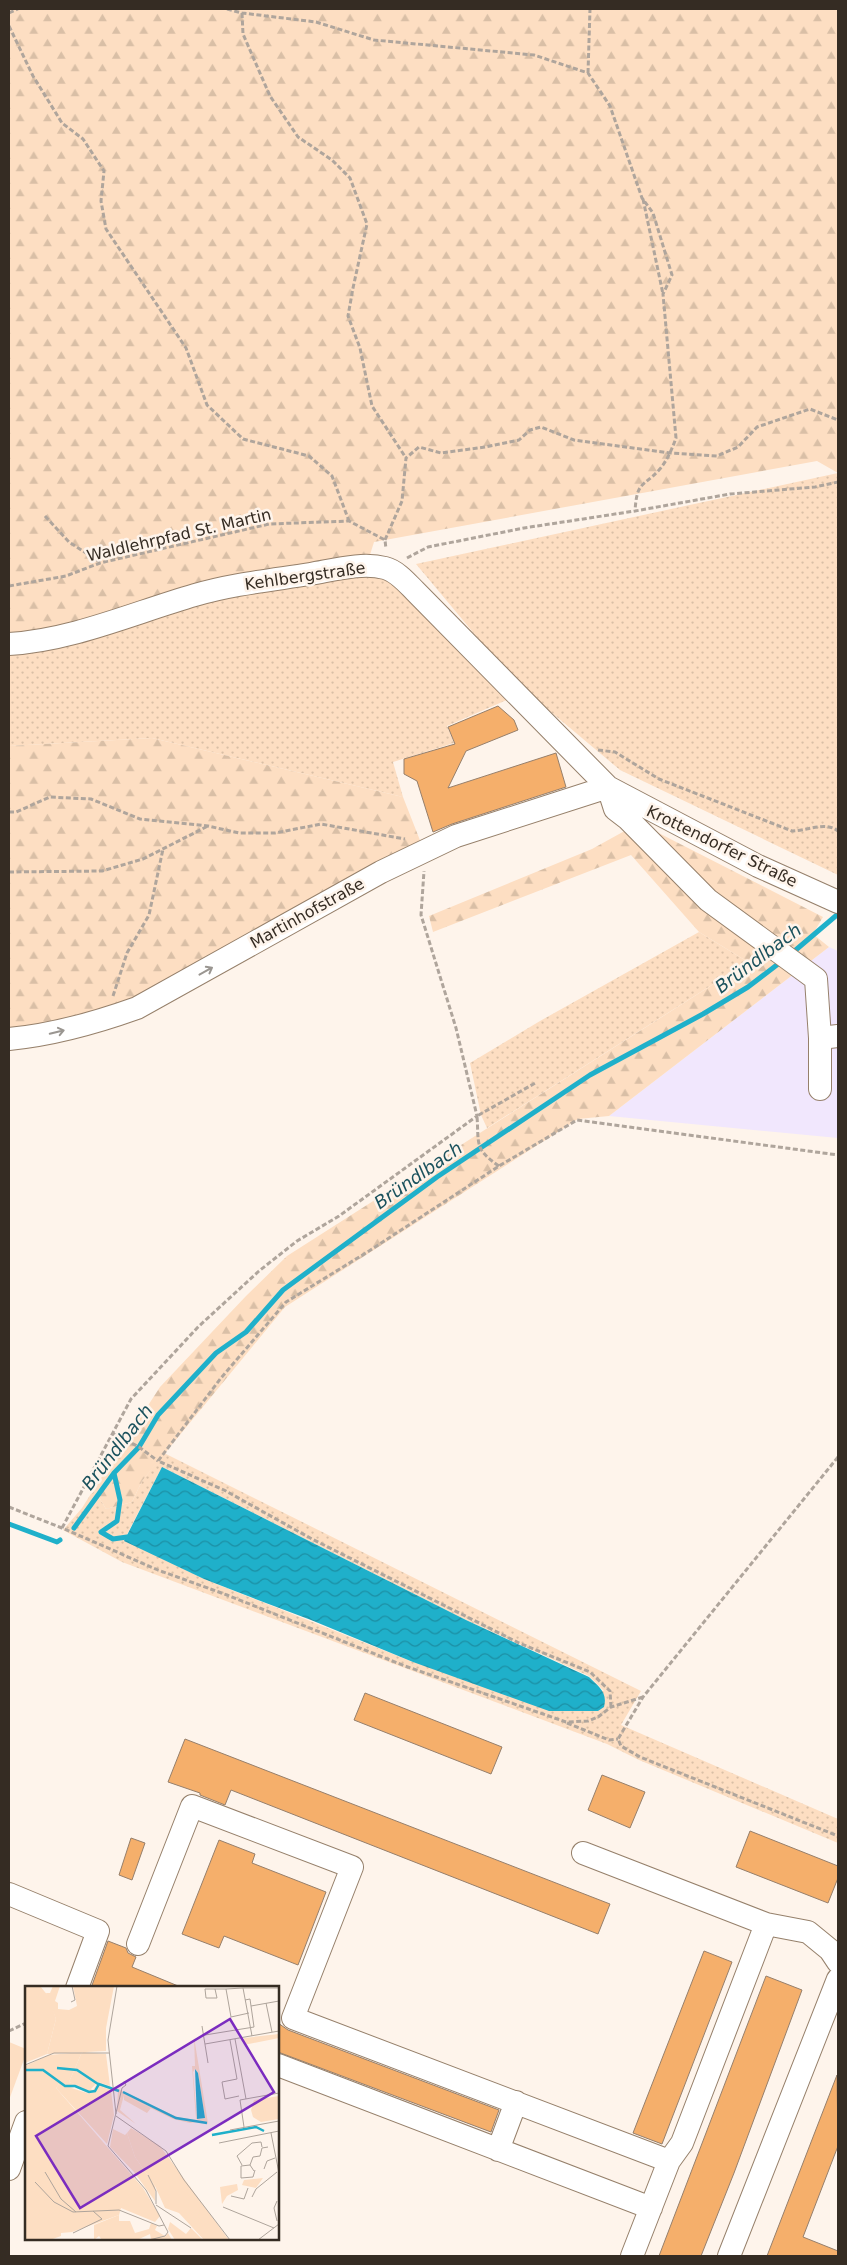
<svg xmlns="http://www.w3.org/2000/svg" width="847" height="2265" font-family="'DejaVu Sans',sans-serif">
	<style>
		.education { fill: #f1e7fd }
		.grass { fill: url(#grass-dots); fill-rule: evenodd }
		.forest { fill: url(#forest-firs) }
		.park { fill: #fddec2 }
		.water { fill: url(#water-waves) }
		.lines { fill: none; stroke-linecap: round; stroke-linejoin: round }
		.stream { stroke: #1fb0ca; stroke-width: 5 }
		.building { fill: #f5af6b; stroke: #967f6b }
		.minor-casing { stroke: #96806b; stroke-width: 24 }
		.path { stroke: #afa59c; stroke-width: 3; stroke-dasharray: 5 2.5; stroke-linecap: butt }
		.minor { stroke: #fff; stroke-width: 22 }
		.oneway { stroke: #9a9691 }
		.labels { text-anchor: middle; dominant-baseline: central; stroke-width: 5; stroke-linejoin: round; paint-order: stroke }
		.street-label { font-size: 16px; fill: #352c23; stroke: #fef4eb }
		.water-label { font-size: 18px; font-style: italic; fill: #1b525d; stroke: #fef4eb }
		.inset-river { fill: none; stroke: #1fb0ca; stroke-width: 2.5 }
		.inset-road { fill: none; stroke: #aea49b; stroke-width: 1 }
		.view { fill: #7b2cbf; fill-opacity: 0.15; stroke: #7b2cbf; stroke-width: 2.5 }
		.inset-edge { fill: none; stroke: #352c23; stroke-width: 2.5 }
	</style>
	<defs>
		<pattern id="grass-dots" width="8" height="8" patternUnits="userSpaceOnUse" patternTransform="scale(1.25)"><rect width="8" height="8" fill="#fddec2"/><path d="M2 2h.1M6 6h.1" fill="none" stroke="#d9bfa6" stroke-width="1.8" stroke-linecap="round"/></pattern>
		<pattern id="forest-firs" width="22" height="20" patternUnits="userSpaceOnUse" patternTransform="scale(1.25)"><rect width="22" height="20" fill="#fddec2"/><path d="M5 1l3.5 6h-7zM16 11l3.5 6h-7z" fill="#d9bfa6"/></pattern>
		<pattern id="water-waves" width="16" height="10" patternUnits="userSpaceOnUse" patternTransform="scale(1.25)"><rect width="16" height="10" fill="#1fb0ca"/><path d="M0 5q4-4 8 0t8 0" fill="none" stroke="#1c8fa4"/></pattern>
	</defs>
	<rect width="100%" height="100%" fill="#fef4eb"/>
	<path class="education" d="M829 947 838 951V1138L609 1116Z"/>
	<path class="grass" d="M838 473V875L620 770 513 680 416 564Z
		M346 575 382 577 400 587 509 699 447 726 454 743 393 762 403 797 152 738 9 746V650L156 612Z
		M699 932 748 962 487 1128 481 1115 470 1063 540 1021Z
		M164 1453 641 1691 621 1725 838 1819V1843L639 1760 607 1744 122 1562 63 1530 82 1508 94 1489 106 1509 132 1502 142 1481ZM162 1467 466 1620 589 1676 604 1691 413 1662 204 1579 124 1540Z"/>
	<path class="forest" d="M9 9H838V473L817 461 385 540 374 542 369 558 9 637Z
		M152 738 403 797 423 848 126 1009 9 1035V746Z
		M639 823 823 917 813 934 829 947 609 1116 578 1119 285 1307 142 1481 132 1502 106 1509 94 1489 160 1387 246 1296 287 1256 748 962 699 932 631 855 433 932 429 916 592 849Z"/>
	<path class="park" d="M9 2042 26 2049V2054L9 2100Z"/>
	<path class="water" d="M162 1467 466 1620 589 1677C598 1686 608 1692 604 1707L598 1711H549L413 1662 311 1620 253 1598 204 1579 124 1541Z"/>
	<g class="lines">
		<path class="stream" d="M791 954 838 914
			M114 1473 120 1500 117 1521 101 1532 113 1539 127 1537
			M9 1524 57 1542 60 1540
			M74 1528 114 1473 139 1447 158 1415 216 1353 246 1332 283 1290 437 1177 590 1075 703 1014 748 987 782 961"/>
	</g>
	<path class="building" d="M498 706 514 720 518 730 466 751 448 788 556 753 566 787 452 824 433 832 417 781 404 774V759L455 744 448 727Z
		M365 1693 502 1747 491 1774 354 1720Z
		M185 1739 610 1904 598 1934 231 1790 225 1805 200 1795V1793L168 1782Z
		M602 1775 645 1792 630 1828 588 1810Z
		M750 1831 838 1866V1878L828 1903 736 1867Z
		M131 1838 145 1843 132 1880 119 1875Z
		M219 1840 255 1854 252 1863 326 1892 298 1965 224 1936 219 1948 182 1934Z
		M108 1941 126 1948 128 1953 136 1957 132 1967 183 1988H91Z
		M704 1951 732 1962 662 2144 633 2133Z
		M766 1976 802 1990 734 2173 701 2256H659Z
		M278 2023 288 2030 499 2110 491 2132 278 2052Z
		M837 2075 838 2146 803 2237 838 2251V2256H767Z"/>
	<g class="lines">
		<defs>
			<path id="minor" d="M9 644C73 640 133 613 195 595 232 584 272 580 310 574 334 570 362 562 385 568 397 571 407 583 415 591L608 787 758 866 838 902
				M608 787 615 809 628 819 708 900 816 979 820 1038 838 1036
				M820 1038V1089
				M9 1039C53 1035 95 1023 137 1008L381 872 456 836 608 787
				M583 1853 766 1924 808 1932 830 1950 838 1962
				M9 1894 98 1931 77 1988
				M138 1944 192 1806 352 1867 293 2018 669 2161
				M278 2065 651 2208
				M498 2150 516 2102
				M9 2169 26 2122
				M632 2256 669 2161 682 2143 766 1924
				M729 2256 838 1979"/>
		</defs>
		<use href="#minor" class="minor-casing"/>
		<path class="path" d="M227 9 242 13 316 22 374 40 534 55 588 73 610 106 642 198 653 213 672 275 663 294 676 438C672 449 667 461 659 470 642 488 637 481 635 511
			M9 13 18 9
			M242 13 243 34 270 96 298 137 332 160 350 178 367 224 353 288 348 316 360 348 372 406 406 458
			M9 26 33 76 62 123 83 139 104 171 101 201 106 229 186 348 207 405 243 439 309 456 332 476 349 521
			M588 73 590 9
			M643 199 663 294
			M45 516 69 542 100 562
			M385 540 402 501 406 458 419 447 441 453 485 447 519 440 530 430 541 427 574 440 670 453 717 456 738 447 757 427 810 409 838 420
			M407 558 428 547 524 528 635 511 730 494 815 487 838 482
			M9 586 66 576 100 563 269 524 349 521 385 540 386 549
			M598 750 615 752 659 779 792 831C806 831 826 821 838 831
			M9 812H16L50 797 91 799 140 819 208 826 239 833H275L321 824 405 839
			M9 872 102 871 143 859 208 826
			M113 996 127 953 149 915 163 849
			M499 1166C474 1149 479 1144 477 1116L537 1082
			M112 1433 139 1447 158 1461
			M838 1457 643 1697 618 1739 621 1746 640 1757 838 1836
			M9 1507 62 1528 158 1570 227 1595 405 1666 566 1722 588 1721 598 1717 611 1707 643 1697
			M62 1528 131 1399 198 1327 259 1271 297 1241 339 1216 477 1116 456 1028 421 915 424 871
			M611 1707 610 1691 590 1672 519 1643 312 1539 224 1490 158 1461 221 1378 286 1302 369 1251 499 1166 577 1120 838 1155
			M567 1723 609 1740 618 1739
			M9 2031 26 2023"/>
		<use href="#minor" class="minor"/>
	</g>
	<defs><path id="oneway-shaft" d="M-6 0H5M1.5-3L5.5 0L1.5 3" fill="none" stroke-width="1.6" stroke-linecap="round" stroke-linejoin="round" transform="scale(1.25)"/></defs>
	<g class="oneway">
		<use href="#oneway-shaft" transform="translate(206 971) rotate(-29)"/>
		<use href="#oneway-shaft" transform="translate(57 1032) rotate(-14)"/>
	</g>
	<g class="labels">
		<g class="street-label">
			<text transform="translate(179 535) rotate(-13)">Waldlehrpfad St. Martin</text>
			<text transform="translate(305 576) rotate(-8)">Kehlbergstraße</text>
			<text transform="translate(722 846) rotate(26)">Krottendorfer Straße</text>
			<text transform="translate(307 913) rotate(-29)">Martinhofstraße</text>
		</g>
		<g class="water-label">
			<text transform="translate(758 958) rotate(-37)">Bründlbach</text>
			<text transform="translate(418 1175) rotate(-35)">Bründlbach</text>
			<text transform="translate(117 1447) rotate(-52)">Bründlbach</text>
		</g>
	</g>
	<g transform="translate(25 1986)">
		<rect width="254" height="254" fill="#fef4eb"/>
		<path d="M28 0H35L30 15 33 17V23L44 24 52 20 48 0H89L81 42V65L22 68 31 33 21 7H25ZM254 48V52L219 59V52ZM169 51 182 131 183 138 171 133 167 80H170ZM170 83 173 87 180 132 172 133 168 86ZM57 66 81 68 85 100 73 96 65 104 44 96ZM34 98 65 108 75 100 86 104 89 129 82 158 31 102ZM99 109 126 122 122 127 99 114ZM88 143 100 149 102 147 110 171 130 200V215L109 186 85 161ZM238 192 231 202 217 199 219 194ZM212 198 213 204 202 210 197 218 195 201ZM94 229V235H105L110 247 124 243 126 237 132 240 130 244 140 250 143 247 147 254 126 253 125 248 112 254H77L74 250 69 254V239ZM145 236 161 248 166 242 178 254H150L143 243Z" fill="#fddec2" fill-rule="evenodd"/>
		<path d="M0 0H15L24 11 31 33 22 68 0 77ZM57 66 44 96 68 104 73 96 85 100 86 104 75 100 71 107 65 108 50 101 39 103 34 98 31 102 118 202 135 230 130 236 96 222 94 229 47 246 36 247V250L25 254H0V80L24 69ZM93 103 152 131 178 135 165 137 148 133 99 109 95 124 111 138 92 125ZM106 142 135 160 204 254H179L154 227 140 222 130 200 110 171 102 147Z" fill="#fddec2"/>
		<path d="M254 110V133L236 136 228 131 226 124 229 114Z" fill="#fddec2"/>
		<path d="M170 83 173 87 180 132 172 133Z" fill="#1fb0ca"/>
		<path class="inset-river" d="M32 82 52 84 73 98M0 84H18L40 100H50L64 106 70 105 74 98 94 105M98 106 151 132 182 137M187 149 231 141 239 145"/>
		<path class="inset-road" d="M218 2H254M190 3 192 12H181L180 3H201L218 2 227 50M201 3 206 31 224 27M46 16 50 14 47 0M241 17 247 46M226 20 254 15M177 40 183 77M180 49 229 41 225 13 220 14M210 53 221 113M205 54 212 93 197 96 200 113 214 110M180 58 254 45M0 79 29 67H84M99 95 101 99 97 102 83 160 121 204 143 246 140 250 124 254M91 128 83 54 92 0M91 130 141 165 159 194 205 254M219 141 215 114 254 107M205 144 254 135M246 147 254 187M194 157 254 145M217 179 212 170 227 157 236 156 237 161M225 179 216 180V192L228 191 230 184M239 183 242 175 250 172M229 185 225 179 228 171 235 170 237 162 243 161M20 186 36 213 51 226M123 189 131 205V218M10 196 29 216 48 226 94 224 134 240 139 239M206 210 219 213 223 202M227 211 231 203 252 186M131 219 166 242M198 221 249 242M252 235 249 222 252 215M48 247 77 233 68 225M233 254 254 238"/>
		<path class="view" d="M205 33 249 106 55 222 11 150Z"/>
		<rect width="254" height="254" class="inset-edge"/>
	</g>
	<rect width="847" height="2265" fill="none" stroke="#352c23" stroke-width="20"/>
</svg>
